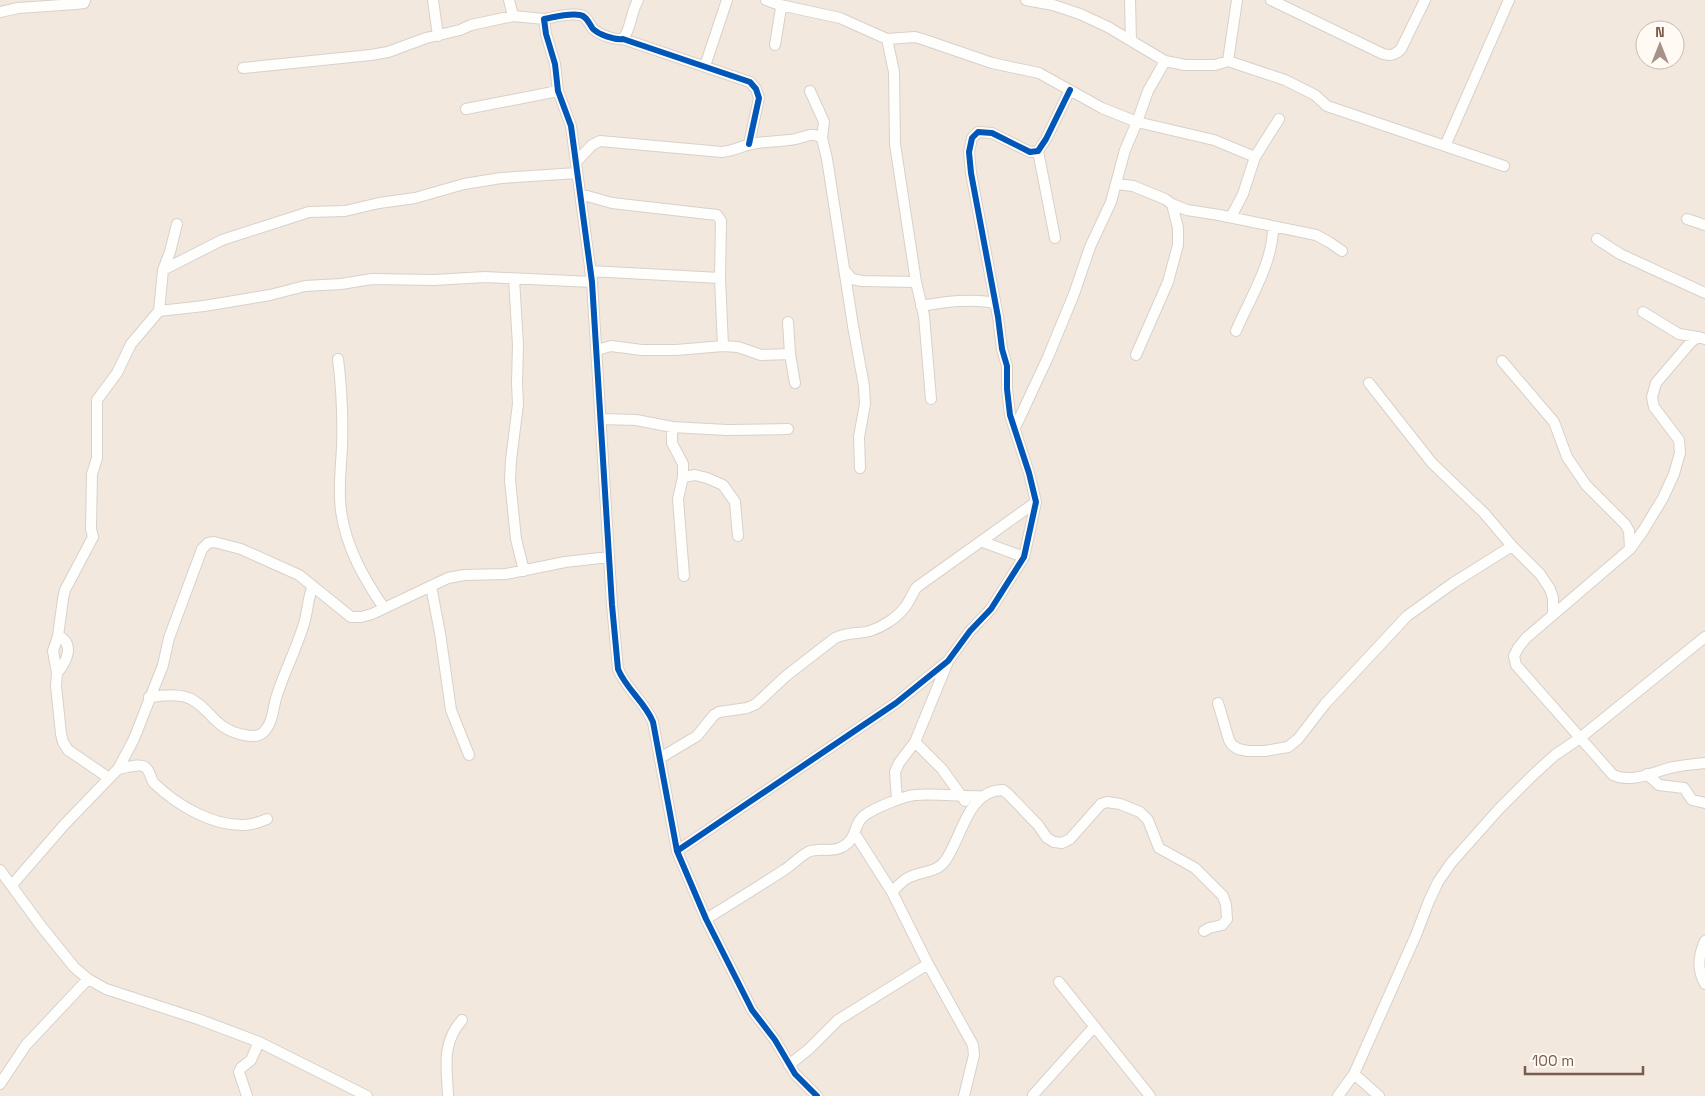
<svg xmlns="http://www.w3.org/2000/svg" width="1705" height="1096" font-family="'Space Grotesk',sans-serif">
	<style>
		.residential { fill: #f2e8de; fill-rule: evenodd }
		.lines { fill: none; stroke-linecap: round; stroke-linejoin: round }
		.minor-casing { stroke: #d7d1cb; stroke-width: 12 }
		.minor { stroke: #fefefd; stroke-width: 10 }
		.cycleway-casing { stroke: #fffaf3; stroke-width: 9 }
		.cycleway { stroke: #0057b8; stroke-width: 6 }
	</style>
	<rect width="100%" height="100%" fill="#f9f5f0"/>
	<path class="residential" d="M0 0H1705V1096H0ZM1645 30H1675V60H1645Z"/>
	<g class="lines">
		<defs>
			<path id="minor" d="M433 0 438 36
				M509 0 513 16
				M766 0 780 5 781 8 775 45
				M1026 0 1053 5 1080 14 1108 27 1165 61 1185 65H1215L1228 61 1285 80 1315 95 1327 106 1333 108 1504 166
				M1130 0 1131 41
				M1271 0 1383 54C1391 56 1395 55 1401 49L1425 0
				M780 5 840 18 887 39 915 37 922 39 992 63 1039 73 1102 108 1137 122 1148 91 1165 61
				M0 12 18 8 76 4 84 3 85 0
				M623 39C631 29 631 12 638 0
				M887 39 894 72 895 144 916 282
				M1228 61 1237 0
				M705 66 727 0
				M243 68 371 55 388 52 426 38 460 30 471 25 513 16 544 19
				M810 91 824 122 822 138
				M466 109 558 91
				M749 144 759 98 756 89 750 82 623 39C614 40 600 35 593 29 589 24 587 16 580 15 568 13 555 17 544 19L546 34 555 64 558 91 571 126 592 282 612 605 618 669C626 689 645 702 653 722L677 851 706 919 752 1010 775 1040 795 1074 817 1096
				M1445 146 1509 0
				M1038 151 1055 238
				M576 162 592 145 600 141 722 152C734 151 741 146 752 144 764 141 776 142 788 140 796 140 803 136 811 135 815 134 818 136 822 138L827 159 853 326 864 386 865 404 859 437 860 468
				M1116 184 1133 186 1165 199 1172 204 1178 228V245L1168 282 1136 355
				M580 194 612 203 717 215 721 221 720 278 723 346
				M1172 204 1187 210 1219 215 1316 235 1329 242 1342 251
				M1231 217 1243 194 1255 157 1279 119
				M1687 219 1705 225
				M1597 239 1620 254 1705 293
				M844 269 852 279 862 281 916 282 924 316 931 399
				M163 270 222 240 309 212 345 211 379 203 415 198 464 184 501 178 577 173
				M590 271 720 278
				M514 279 518 345 517 383 518 404 511 460 510 480 516 539 524 571
				M921 306C946 302 970 298 995 303
				M159 311 204 306 270 295 305 286 341 284 372 279 434 280 485 277 592 282
				M1643 312 1679 334 1698 337
				M788 322 790 354 795 383
				M1236 331C1250 298 1273 263 1273 227
				M1705 339 1698 337 1691 342 1656 383 1652 397 1654 407 1679 440 1680 453 1674 474 1663 498 1643 531 1630 549 1526 638 1518 648 1514 656 1516 665 1613 775C1633 784 1654 771 1674 767 1684 765 1695 764 1705 763
				M597 350 611 346 642 350H676L723 346 738 347 761 355 790 354
				M338 359C342 390 343 416 342 447 341 468 338 490 341 511 346 547 364 579 384 608
				M1502 361 1554 422 1567 457 1586 485 1625 524 1629 531 1630 549
				M1369 383 1432 463 1484 513 1512 546 1540 574 1550 589 1553 598V614
				M601 419 636 420 672 427 727 430 788 429
				M672 427V443L683 464V477L678 499 684 576
				M1015 428 1048 357 1074 294 1090 247 1111 202 1125 150 1137 122 1214 140 1255 157
				M683 477 695 475 707 478 723 485 735 502 738 536
				M983 542 1024 557
				M431 586 440 633 451 710 469 755
				M57 673C66 663 76 643 58 636
				M149 697C162 696 180 693 191 699 212 710 214 729 244 735 249 736 254 737 259 735 262 734 265 731 267 728 274 718 273 706 277 695 285 670 298 646 305 620 308 608 308 597 313 586
				M1218 703 1229 740 1232 745 1238 749 1248 751H1265L1288 747 1298 739 1325 704 1407 616 1453 583 1512 546
				M915 742 942 769 965 801
				M660 758 697 736 714 715 719 712 747 708 756 704 786 676 835 638C847 632 858 634 870 631 882 627 897 618 905 607 910 601 912 593 917 587L1036 502
				M118 769C126 768 139 763 145 767 151 771 150 780 155 784 177 805 212 826 244 825 252 825 260 822 267 819
				M1647 774 1659 785 1684 788 1692 800 1705 803
				M109 778 68 750 63 742 61 734 56 686 57 673 53 651 58 636 63 599 65 590 93 537 91 529 92 474 97 458V400L117 373 131 344 159 311 163 270 170 252 177 224
				M897 800 895 772 899 763 915 742 947 664
				M677 851 896 703 948 661 970 631 991 609 1024 557 1036 502 1029 473 1010 415 1007 389V366L1002 349 998 317 971 173 969 152 972 138 978 132 992 133 1030 152 1038 151 1046 139 1070 90
				M0 870 41 926 74 967 88 979 106 989 198 1019 259 1042 367 1096
				M12 885 64 825 118 769 134 739 163 665 169 638 202 549 208 543 214 542 241 549 299 575 351 617H361L372 614 448 578 464 575 506 574 565 562 609 557
				M892 892C896 888 901 882 906 879 918 871 936 874 945 861 962 838 967 790 1003 790L1008 794 1038 825 1047 838 1054 842 1062 843 1070 839 1101 804 1107 802 1120 804 1140 812 1148 820 1159 848 1195 868 1223 896 1226 905 1227 919 1222 925 1209 928 1204 931
				M706 919C732 903 758 887 784 870 792 865 799 857 808 852 818 847 832 853 842 847 858 839 853 823 865 815 875 808 903 796 915 795 937 793 960 797 983 796
				M1705 941C1698 957 1697 969 1705 984
				M928 964 973 1045 974 1055 964 1096
				M1059 982 1150 1096
				M789 1065 809 1049 838 1020 928 964 892 892 855 834
				M1354 1074 1379 1096
				M0 1084 26 1045 88 979
				M1033 1095 1094 1027
				M247 1096 239 1072 241 1068 251 1060 259 1042
				M448 1096C447 1067 441 1044 462 1020
				M1338 1096 1354 1074 1416 935 1429 901 1438 882 1451 863 1499 809 1533 775 1555 755 1580 738 1705 637"/>
		</defs>
		<use href="#minor" class="minor-casing"/>
		<use href="#minor" class="minor"/>
		<defs>
			<path id="cycleway" d="M749 144 759 98 756 89 750 82 623 39C614 40 600 35 593 29 589 24 587 16 580 15 568 13 555 17 544 19L546 34 555 64 558 91 571 126 592 282 612 605 618 669C626 689 645 702 653 722L677 851 706 919 752 1010 775 1040 795 1074 817 1096
				M677 851 896 703 948 661 970 631 991 609 1024 557 1036 502 1029 473 1010 415 1007 389V366L1002 349 998 317 971 173 969 152 972 138 978 132 992 133 1030 152 1038 151 1046 139 1070 90"/>
		</defs>
		<use href="#cycleway" class="cycleway-casing"/>
		<use href="#cycleway" class="cycleway"/>
	</g>
	<g transform="translate(1660 45)"><circle r="24" fill="#fffaf3" stroke="#cabbb1"/>
	<path d="M0-4L9 19L0 12L-9 19Z" fill="#a69286"/>
	<text y="-8" font-size="14" font-weight="bold" text-anchor="middle" fill="#7a5c4d">N</text>
	</g>
	<path d="M1525 1066v8h118v-8" fill="none" stroke="#7a5c4d" stroke-width="2.5"/>
	<text x="1532" y="1066" font-size="15" fill="#7a5c4d" stroke="#fffaf3" stroke-width="4" paint-order="stroke">100 m</text>
</svg>
